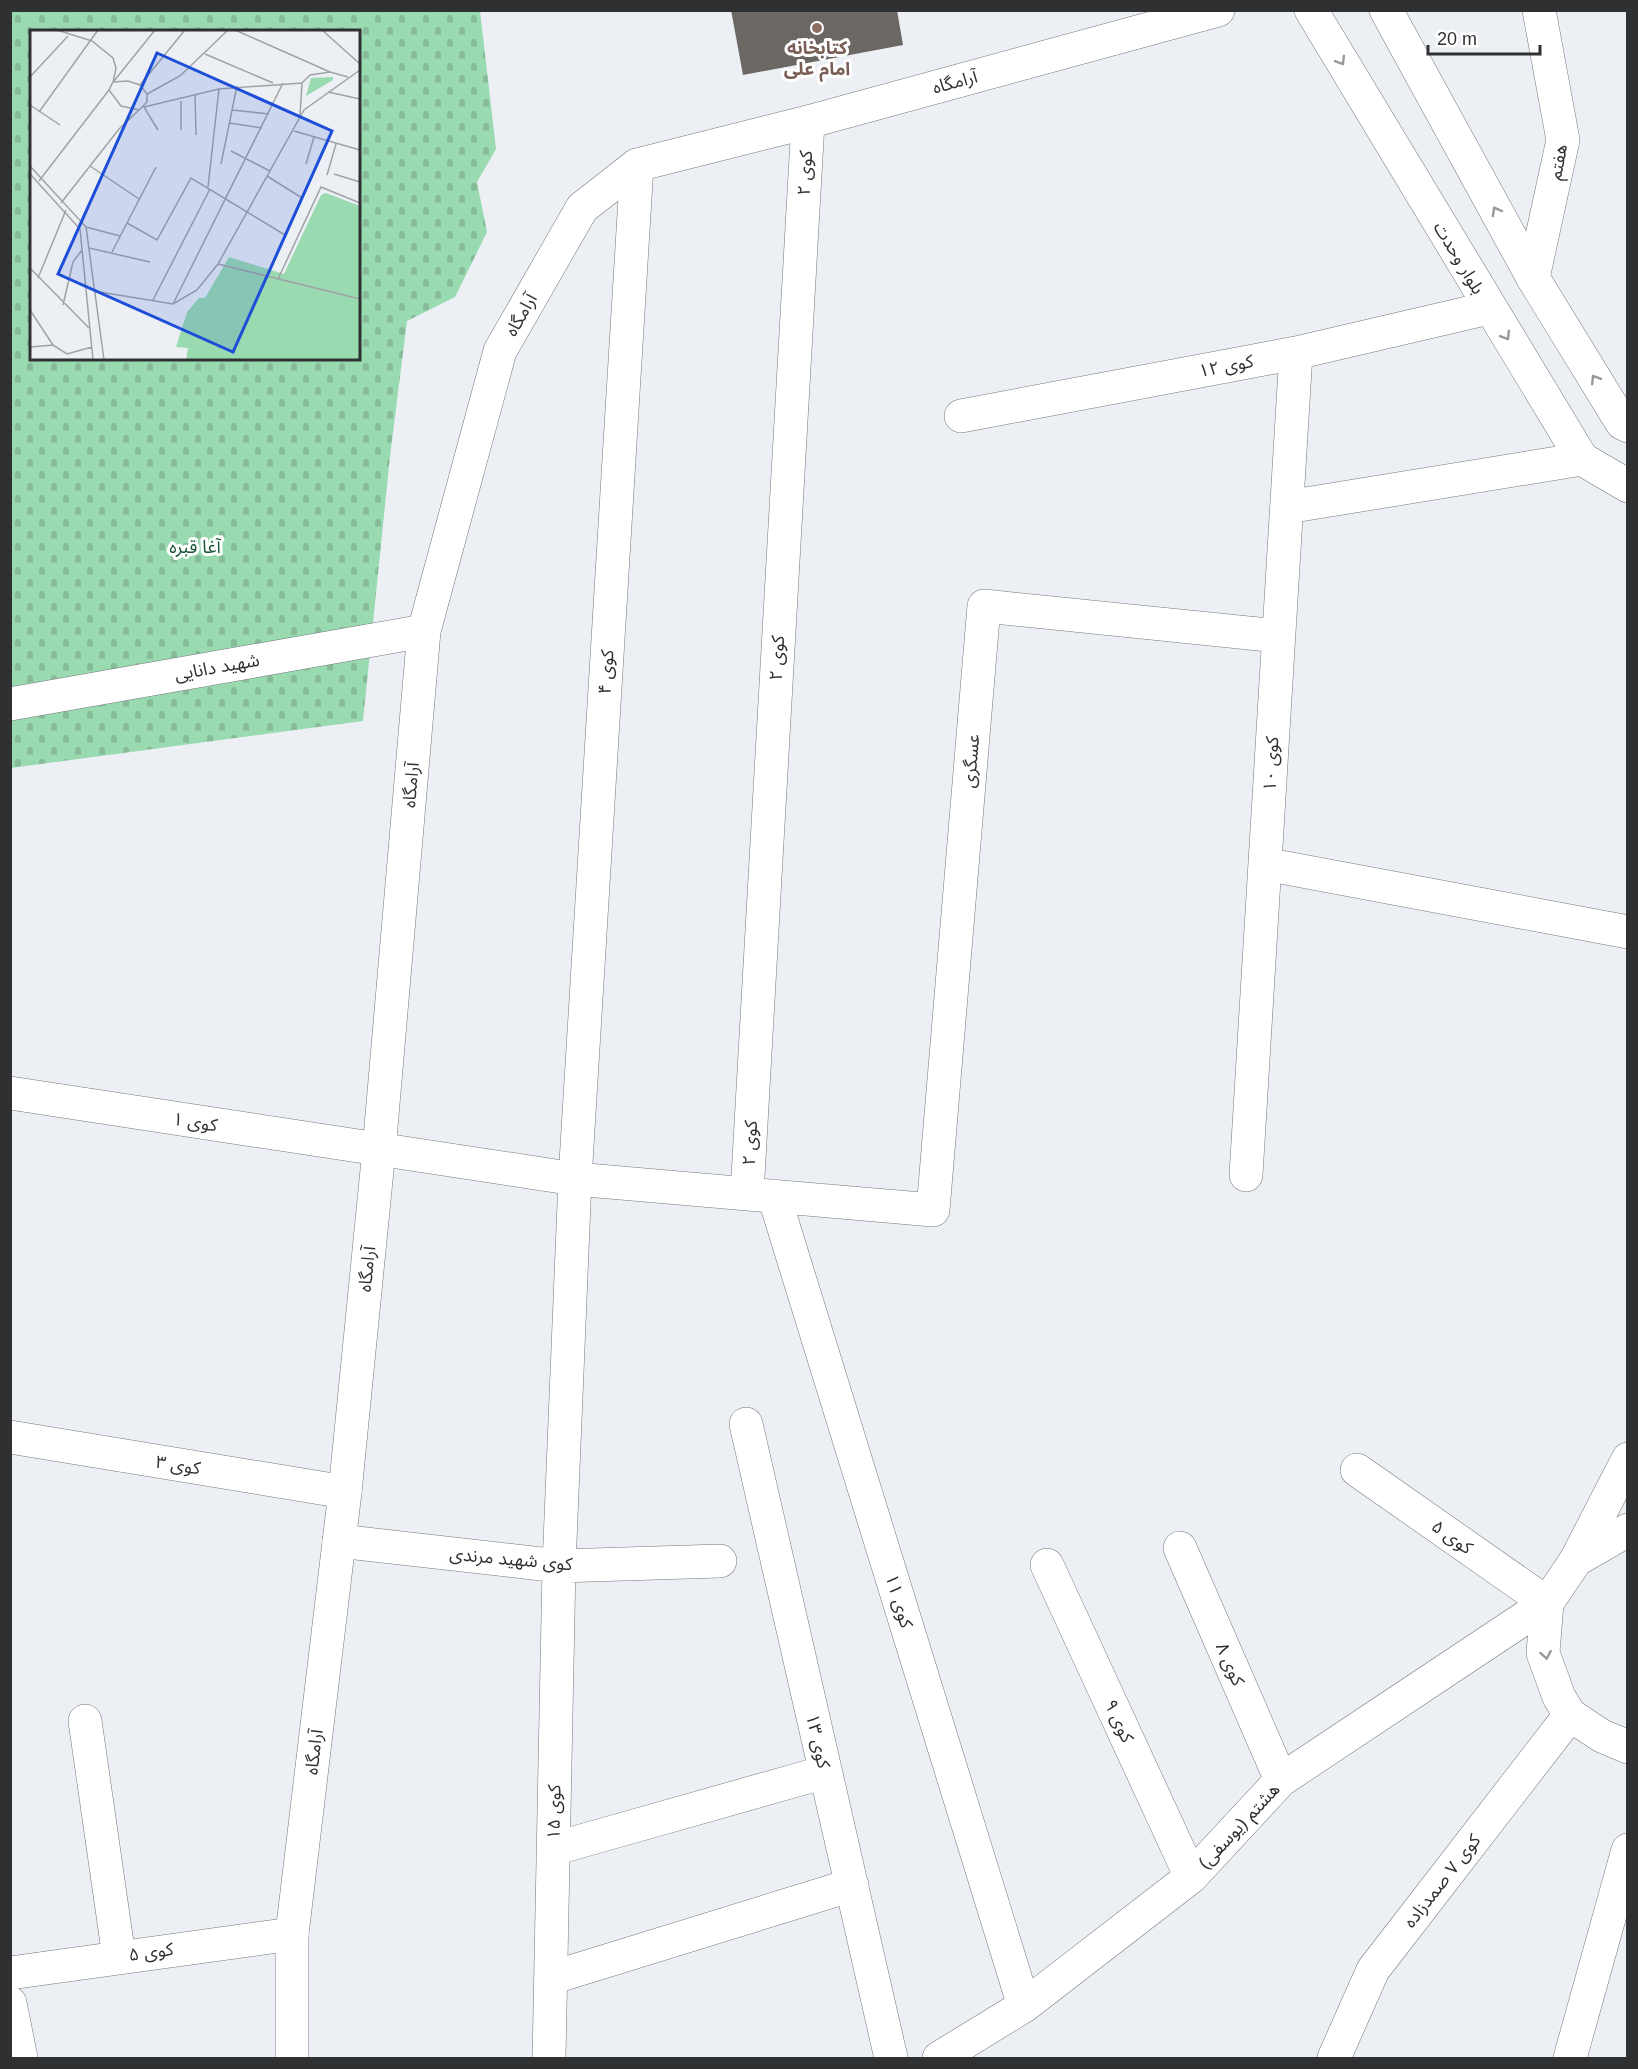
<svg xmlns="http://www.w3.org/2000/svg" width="1638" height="2069" font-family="Arial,'Noto Sans Arabic',sans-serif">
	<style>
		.cemetery { fill: url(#cemetery-stones); fill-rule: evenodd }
		.building { fill: #6b6864 }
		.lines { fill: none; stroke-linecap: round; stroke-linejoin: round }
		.minor-casing { stroke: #75777c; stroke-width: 34 }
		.tertiary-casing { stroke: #75777c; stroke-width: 34 }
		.secondary-casing { stroke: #75777c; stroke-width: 34 }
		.primary-casing { stroke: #75777c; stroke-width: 34 }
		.minor { stroke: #fff; stroke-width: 33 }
		.tertiary { stroke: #fff; stroke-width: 33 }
		.secondary { stroke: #fff; stroke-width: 33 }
		.primary { stroke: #fff; stroke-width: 33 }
		.oneway { stroke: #979898 }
		.education-dot { fill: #8d6e63; stroke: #fff; stroke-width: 2 }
		.labels { text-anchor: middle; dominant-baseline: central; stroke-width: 6; stroke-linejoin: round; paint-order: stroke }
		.education-label { font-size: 18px; font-weight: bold; fill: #785e54; stroke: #fff }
		.street-label { font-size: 18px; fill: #2f3032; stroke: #fff }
		.park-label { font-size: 18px; fill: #175432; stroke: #fff }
		.inset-road { fill: none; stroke: #a0a3a6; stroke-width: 1.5 }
		.view { fill: #1d4ed8; fill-opacity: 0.15; stroke: #1d4ed8; stroke-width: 3 }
		.inset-edge { fill: none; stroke: #2f3032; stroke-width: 3 }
	</style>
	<defs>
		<pattern id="cemetery-stones" width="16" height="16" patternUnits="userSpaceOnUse" patternTransform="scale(1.5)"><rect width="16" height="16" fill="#9adab0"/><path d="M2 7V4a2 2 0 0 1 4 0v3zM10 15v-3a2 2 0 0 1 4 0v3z" fill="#85bb98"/></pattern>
	</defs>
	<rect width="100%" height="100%" fill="#eceff4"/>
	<path class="cemetery" d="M10 11H480L496 149 477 182 487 232 455 297 407 321 390 456 363 721 11 768ZM32 32H358V358H32Z"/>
	<path class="building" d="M731 10H897L903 45 743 75Z"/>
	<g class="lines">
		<defs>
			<path id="minor" d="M1533 278 1563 140 1539 10
				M961 416 1296 353 1489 308
				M1287 507 1582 459
				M1265 864 1628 932
				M10 1093 575 1179 933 1210 984 606 1278 636
				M1246 1175 1296 353
				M747 1194 808 122
				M774 1196 1024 2006
				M746 1424 891 2058
				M10 1437 345 1492
				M1628 1530 1576 1560 1547 1603 1543 1653 1559 1697 1570 1715 1602 1736 1628 1747
				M339 1541 559 1566 720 1561
				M1180 1548 1281 1780
				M1576 1560 1628 1459
				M1047 1565 1191 1877
				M85 1721 119 1957
				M553 1849 825 1772
				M10 1973 292 1934
				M551 1978 852 1885
				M10 2003 21 2058
				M549 2058 559 1566 575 1179 637 165
				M939 2058 1024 2006 1191 1877 1281 1780 1547 1603 1357 1470
				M1334 2058 1373 1970 1570 1715
				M1570 2058 1628 1850"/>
			<path id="tertiary" d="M10 704 424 631"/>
			<path id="secondary" d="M292 2058V1934L345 1492 379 1150 424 631 500 351 582 208 637 165 808 122 1218 10"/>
			<path id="primary" d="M1311 10 1582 459 1628 486
				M1386 10 1533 278 1622 423 1628 426"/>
		</defs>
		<use href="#minor" class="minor-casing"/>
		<use href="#tertiary" class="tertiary-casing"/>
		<use href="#secondary" class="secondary-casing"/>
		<use href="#primary" class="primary-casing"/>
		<use href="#minor" class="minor"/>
		<use href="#tertiary" class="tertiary"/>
		<use href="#secondary" class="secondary"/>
		<use href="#primary" class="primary"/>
	</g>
	<defs><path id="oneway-chevron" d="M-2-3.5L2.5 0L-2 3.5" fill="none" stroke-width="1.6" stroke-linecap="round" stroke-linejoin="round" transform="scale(1.5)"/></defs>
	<g class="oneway">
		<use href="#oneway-chevron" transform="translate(1341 61) rotate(59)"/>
		<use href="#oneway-chevron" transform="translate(1496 211) rotate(-119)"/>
		<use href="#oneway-chevron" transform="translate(1506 336) rotate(58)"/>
		<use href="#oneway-chevron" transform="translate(1595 379) rotate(-122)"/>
		<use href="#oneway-chevron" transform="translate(1546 1655) rotate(80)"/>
	</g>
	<circle class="education-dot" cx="817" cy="28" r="6"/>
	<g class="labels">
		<g class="education-label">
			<text x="817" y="48">کتابخانه<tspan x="817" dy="21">امام علی</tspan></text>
		</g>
		<g class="street-label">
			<text transform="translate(955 82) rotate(-15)">آرامگاه</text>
			<text transform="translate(1558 162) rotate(-79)">هفتم</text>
			<text transform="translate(805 173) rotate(-87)">کوی ۲</text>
			<text transform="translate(1459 258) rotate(59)">بلوار وحدت</text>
			<text transform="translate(521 315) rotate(-60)">آرامگاه</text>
			<text transform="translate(1226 366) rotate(-11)">کوی ۱۲</text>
			<text transform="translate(777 658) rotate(-87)">کوی ۲</text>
			<text transform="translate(217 667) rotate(-10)">شهید دانایی</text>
			<text transform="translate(606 672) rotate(-86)">کوی ۴</text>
			<text transform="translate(971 761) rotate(-85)">عسگری</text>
			<text transform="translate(1271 764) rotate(-87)">کوی ۱۰</text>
			<text transform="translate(411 785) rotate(-85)">آرامگاه</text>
			<text transform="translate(195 1122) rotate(9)">کوی ۱</text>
			<text transform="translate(750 1143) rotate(-87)">کوی ۲</text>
			<text transform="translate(367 1269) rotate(-84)">آرامگاه</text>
			<text transform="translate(178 1465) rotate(9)">کوی ۳</text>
			<text transform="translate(1452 1537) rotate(35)">کوی ۵</text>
			<text transform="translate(511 1559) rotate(5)">کوی شهید مرندی</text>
			<text transform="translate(899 1601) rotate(73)">کوی ۱۱</text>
			<text transform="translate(1230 1664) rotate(66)">کوی ۸</text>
			<text transform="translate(1119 1721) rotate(65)">کوی ۹</text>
			<text transform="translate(818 1741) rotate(77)">کوی ۱۳</text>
			<text transform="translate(314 1752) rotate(-83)">آرامگاه</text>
			<text transform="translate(554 1812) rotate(-89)">کوی ۱۵</text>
			<text transform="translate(1239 1826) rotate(-47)">هشتم (یوسفی)</text>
			<text transform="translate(1442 1881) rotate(-52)">کوی ۷ صمدزاده</text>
			<text transform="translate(151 1952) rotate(-8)">کوی ۵</text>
		</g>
		<g class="park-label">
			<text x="195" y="547">آغا قبره</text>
		</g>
	</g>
	<g transform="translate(30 30)">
		<rect width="330" height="330" fill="#eceff4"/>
		<path d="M296 163 330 176V330H156L158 318 146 317 157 282 169 268H175L199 227 254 244 291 165Z" fill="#9adab0"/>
		<path d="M303 47V50L276 66 281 48Z" fill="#9adab0"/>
		<path class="inset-road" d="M27 0 62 11 83 28 86 38 83 52M205 0 300 42M292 0 330 34M175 24 243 53M0 47 38 6M84 51 125 0M98 51 110 55 117 64V72L109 80 91 76 79 60 83 52ZM110 55 155 0M298 62 330 69M117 64 150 46 198 0M165 65 166 105M0 75 30 95M202 80 239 84M9 82 68 0M270 85 272 53 280 45 300 42 318 47M199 93 232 98M128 100 114 77 189 59 272 53M151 100V71M264 101 330 120M201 121 240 141M191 134 207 56M276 134 284 107M0 136 56 197 74 330M60 136 109 169M0 144 50 199 63 330M304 144 330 152M297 145 306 114M237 146 272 168M9 151 79 60M178 157 189 59M31 173 89 99 109 80M97 193 127 210 161 148 255 205M56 197 90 206M59 218 120 232M82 222 126 137M188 234 330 269M0 238 59 298M8 248 36 180M248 249 291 157 330 173M64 261 143 274 167 260 188 234 274 80 330 40M123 270 180 159M143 274 253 53M33 275 43 232 52 220M0 280 23 315M0 317 23 315 37 324 62 317"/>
		<path class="view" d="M127 23 302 101 203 322 28 244Z"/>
		<rect width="330" height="330" class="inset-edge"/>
	</g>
	<rect width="1638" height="2069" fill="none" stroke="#2f3032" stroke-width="24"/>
	<path d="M1428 45v9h112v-9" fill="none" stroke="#2f3032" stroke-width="3"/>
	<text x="1437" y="45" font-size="18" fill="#2f3032" stroke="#ffffff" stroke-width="4.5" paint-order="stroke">20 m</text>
</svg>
